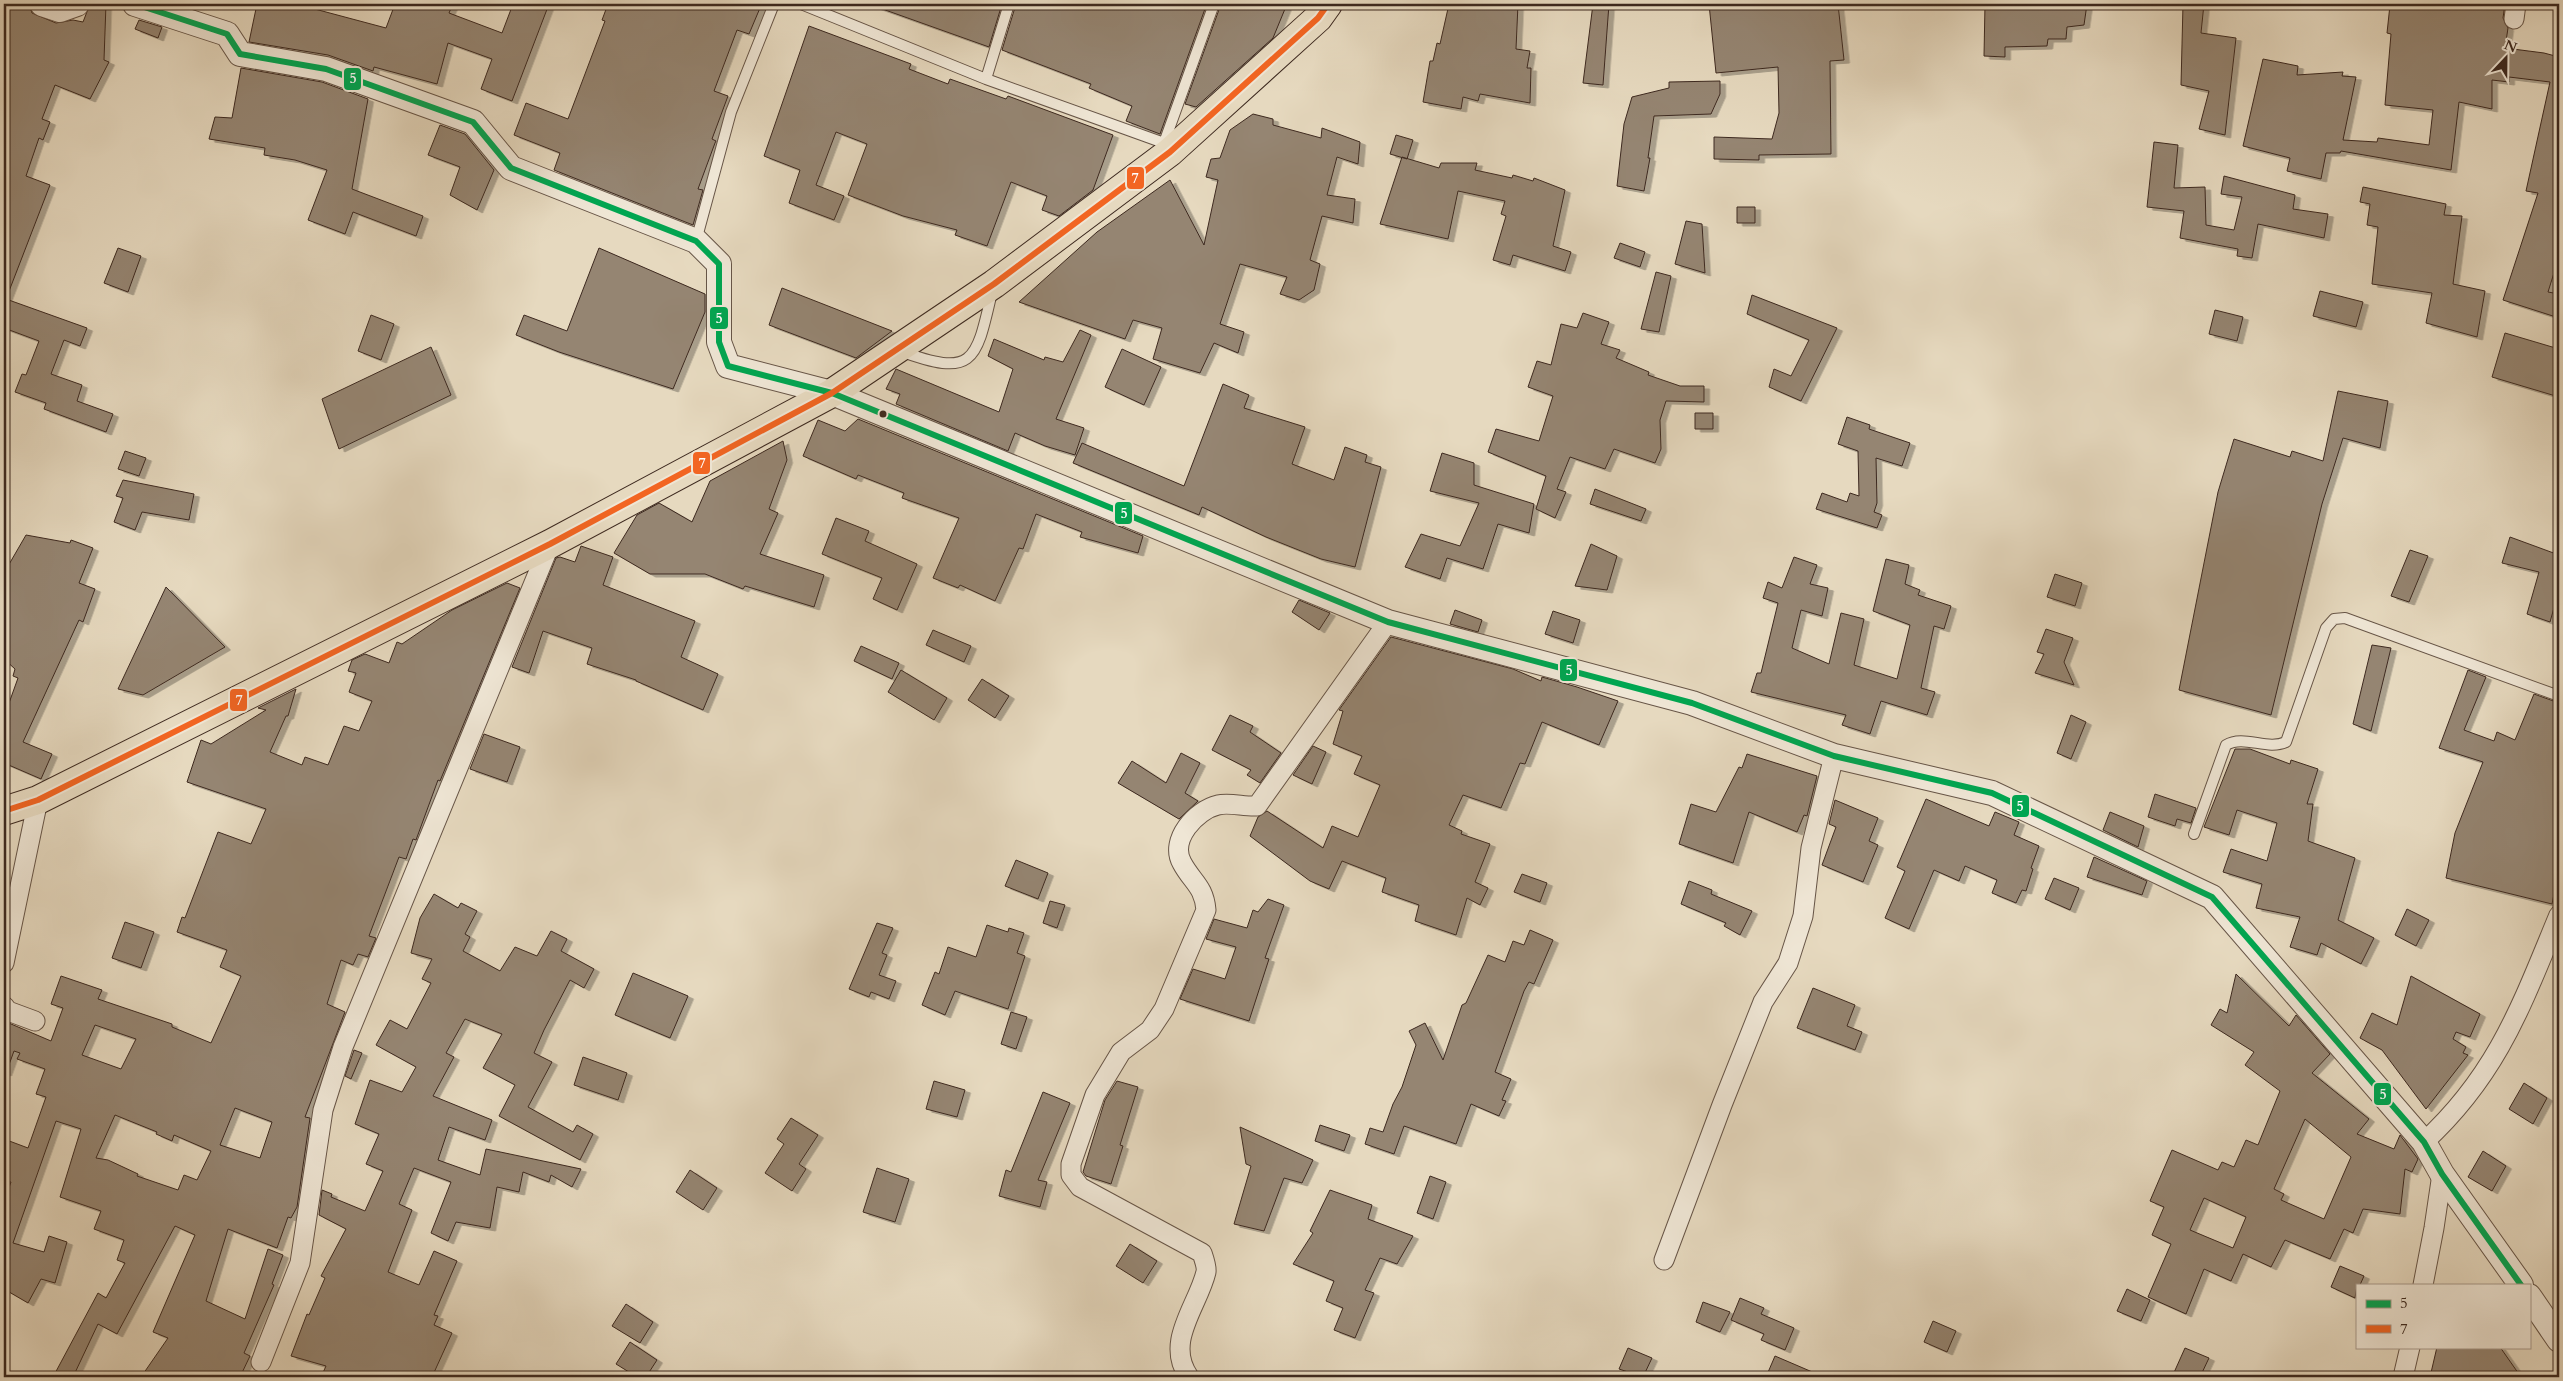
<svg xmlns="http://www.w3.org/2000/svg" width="2563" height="1381" font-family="Cardo,serif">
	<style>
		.building { fill: #958572; stroke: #3d291f; fill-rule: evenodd; filter: url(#shadow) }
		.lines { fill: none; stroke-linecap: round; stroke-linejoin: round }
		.service-casing { stroke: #675547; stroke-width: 12 }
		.minor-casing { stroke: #675547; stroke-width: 21 }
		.tertiary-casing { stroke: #675547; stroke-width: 26 }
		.primary-casing { stroke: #3d291f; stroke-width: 30 }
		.service { stroke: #efe6d5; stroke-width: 10 }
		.minor { stroke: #efe6d5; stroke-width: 19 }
		.tertiary { stroke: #efe6d5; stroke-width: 24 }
		.primary { stroke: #e6d9bf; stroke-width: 28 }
		.bus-1-casing { stroke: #efe6d5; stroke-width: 10 }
		.bus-2-casing { stroke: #efe6d5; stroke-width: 10 }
		.bus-1 { stroke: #00a651; stroke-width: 6 }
		.bus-2 { stroke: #f26522; stroke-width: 6 }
		.bus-dot { fill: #3d291f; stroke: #efe6d5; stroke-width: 2 }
		.line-badge { stroke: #efe6d5; stroke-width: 2 }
		.badge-label { font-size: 14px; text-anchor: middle; font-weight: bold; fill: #fff }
	</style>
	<defs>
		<filter id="shadow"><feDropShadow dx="5.5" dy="3" stdDeviation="0" flood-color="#0004"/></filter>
	</defs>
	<rect width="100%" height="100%" fill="#e6d9bf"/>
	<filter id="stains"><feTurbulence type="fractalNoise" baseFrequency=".004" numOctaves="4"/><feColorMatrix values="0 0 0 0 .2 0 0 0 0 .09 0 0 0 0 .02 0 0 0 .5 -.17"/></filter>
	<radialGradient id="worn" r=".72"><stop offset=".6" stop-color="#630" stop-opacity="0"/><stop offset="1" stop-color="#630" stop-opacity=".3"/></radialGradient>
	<path class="building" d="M4 4H29L32 13 56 23 73 20 83 22 90 4H106L104 60 109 62 90 99 55 85 42 119 50 122 43 140 39 138 26 176 50 185 6 299 87 328 80 346 64 340 51 374 82 385 77 401 113 414 106 432 44 409 46 403 15 392 22 374 26 375 39 341 4 328Z
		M257 4H296L386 28 395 4H453L449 13 502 33 513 4H549L512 101 481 89 492 59 448 43 437 84 374 67 373 71 328 55 249 42Z
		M608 4H749L760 8 749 34 737 30 714 91 728 96 712 139 716 141 715 143 698 189 703 190 693 225 554 170 560 153 514 135 526 103 568 119 605 21 602 20Z
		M875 4H1002L989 47 874 6Z
		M1016 4H1200L1206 6 1160 134 1126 121 1132 106 1089 88 1091 84 1002 50Z
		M1221 4H1287L1273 38 1196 107 1185 104Z
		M1449 4H1518L1516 49 1530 51 1527 68H1531L1530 103 1480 94 1478 101 1463 97 1461 109 1423 102 1430 61H1433L1437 43 1440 44Z
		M1593 4H1609L1603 85 1583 83Z
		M1709 4H1838L1844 60 1830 61 1831 154 1759 155V160L1714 159V137L1772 139 1779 113 1778 67 1716 73Z
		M1985 4H2087L2084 25 2067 27 2066 39H2048L2047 46 2005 47V57L1984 56Z
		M2183 4H2204L2201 33 2236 38 2225 135 2199 129 2209 91 2181 85Z
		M2411 4H2505L2503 18 2508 28 2505 48 2544 53 2559 57V257L2548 292 2559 294V318L2503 300 2538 193 2526 191 2550 82 2509 77V82L2492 80V109L2459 102 2451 170 2341 151 2340 153H2326L2321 179 2287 171 2290 158 2243 146 2263 59 2298 66 2297 75 2343 72 2342 76 2356 77 2343 140 2377 142 2378 138 2429 145 2433 110 2385 105 2391 34 2387 33 2390 5 2410 7Z
		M139 20 162 27 158 38 135 29Z
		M809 26 911 64 909 69 948 84 950 79 1006 99 1008 96 1113 135 1093 190 1059 216 1042 210 1047 196 1011 182 987 246 955 235 957 230 903 216 848 195 867 144 836 132 816 185 844 196 834 220 789 203 800 170 764 156Z
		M241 68 322 82 368 99 352 189 423 216 416 236 353 212 345 234 308 220 327 170 295 160 264 155 265 148 209 139 215 117 232 118Z
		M1720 81V94L1711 114 1654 116 1648 158H1650L1644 191 1617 186 1624 124 1632 97 1669 88V82Z
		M1253 114 1273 119V125L1321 138 1322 128 1360 142 1358 164 1337 157 1327 195 1355 199 1353 223 1322 216 1310 260 1320 264 1314 290 1299 300 1280 294 1287 277 1240 264 1220 324 1244 332 1238 353 1214 343 1200 373 1153 359 1162 328 1133 320 1125 339 1019 302 1097 232 1170 180 1204 245 1218 180 1206 177 1211 159 1220 158 1230 130Z
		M440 125 465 134 494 170 477 210 450 195 460 167 428 155Z
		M1396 135 1413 140 1407 159 1390 154Z
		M2154 142 2178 145 2174 188 2205 187 2206 225 2234 230 2242 197 2221 194 2224 176 2295 195 2293 209 2328 214 2324 238 2258 224 2252 258 2237 256 2238 249 2180 238 2184 211 2147 207Z
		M1402 157 1439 168 1441 163H1477L1475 170 1512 178 1513 175 1533 181 1534 178 1565 190 1553 246 1571 252 1565 271 1513 255 1510 265 1493 260 1506 216 1501 214 1505 201 1458 191 1448 239 1380 224Z
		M2363 187 2446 204 2444 215 2462 216 2453 284 2485 291 2477 337 2426 323 2432 293 2372 284 2378 227 2367 225 2370 204 2360 202Z
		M1737 207H1755V223H1737Z
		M1686 221 1702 224 1705 273 1675 264Z
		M1620 243 1645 252 1640 267 1614 258Z
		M118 248 141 256 128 292 104 283Z
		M599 248 705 294V312L673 389 559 352 516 335 524 315 567 331Z
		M1656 272 1671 276 1659 332 1641 329Z
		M782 288 892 331 856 358 769 325Z
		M2320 291 2363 302 2356 327 2313 316Z
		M1752 295 1837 328 1801 401 1769 387 1774 369 1791 376 1809 340 1747 314Z
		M2215 310 2243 317 2237 341 2209 334Z
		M1583 313 1609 322 1601 344 1620 350 1616 358 1649 372 1648 375 1680 386H1704V402L1666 401 1660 420 1661 449 1655 463 1614 449 1605 469 1570 457 1557 489 1566 492 1555 518 1536 509 1546 476 1488 452 1496 429 1539 441 1553 396 1528 387 1537 361 1551 365 1561 324 1577 328Z
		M371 315 394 324 381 360 358 351Z
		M1080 330 1091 335 1056 419 1084 428 1075 455 1045 446 1015 433 1008 451 896 404 900 394 886 389 896 369 999 412 1013 369 988 356 994 339 1044 360 1045 357 1063 362Z
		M2505 333 2559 349V397L2492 377Z
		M431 347 451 395 339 449 322 399Z
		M1122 349 1161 367 1144 405 1105 387Z
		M1223 384 1249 395 1244 408 1305 427 1292 464 1334 480 1345 447 1367 455 1365 462 1381 467 1355 567 1321 559 1266 537 1202 507 1199 515 1073 463 1082 443 1184 486Z
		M2338 391 2388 401 2380 448 2343 438 2322 504 2271 715 2179 690 2218 492 2234 439 2290 457 2292 451 2323 461Z
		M1695 413H1713V429H1695Z
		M1847 417 1870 425 1869 429 1910 443 1902 466 1876 458 1877 503 1874 512 1882 515 1877 528 1816 509 1822 493 1847 502 1850 493 1859 496 1858 451 1838 444Z
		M858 419 1143 536 1138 553 1080 537 1082 532 1036 514 1023 549 1019 548 995 601 960 585 958 588 933 578 959 518 902 498 904 493 858 475 856 479 803 456 818 420 845 431Z
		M783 441 787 460 769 509 778 513 760 554 824 575 814 607 745 586 743 589 705 574H650L614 553 637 515 659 503 692 522 710 481Z
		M125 451 146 458 139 476 118 469Z
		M1442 453 1474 463V485L1534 504 1529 533 1498 524 1483 569 1447 558 1440 579 1405 567 1421 534 1460 546 1479 503 1430 491Z
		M123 480 194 494 189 520 142 512 135 530 114 522 123 498 116 496Z
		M1595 489 1646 509 1641 521 1590 504Z
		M836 518 869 531 865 541 917 564 897 610 873 599 882 578 822 554Z
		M26 535 70 543 71 540 93 548 79 583 95 589 83 622 79 620 23 742 52 754 41 779 4 763V717L18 678 13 676 15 669 4 659V573Z
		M2510 537 2559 555V590L2550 622 2527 614 2539 572 2502 563Z
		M1591 544 1617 556 1607 590 1575 586Z
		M581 546 613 557 603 585 695 621 681 657 718 674 703 710 636 681V680L587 664 592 648 543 631 529 673 512 667 556 558 560 557 575 562Z
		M2410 550 2428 556 2409 602 2391 596Z
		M1794 557 1817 565 1810 584 1828 588 1822 616 1801 610 1792 648 1829 664 1841 613 1864 619 1854 665 1897 679 1910 625 1873 611 1886 559 1909 565 1905 584 1920 590 1918 595 1951 606 1944 629 1934 626 1921 688 1935 692 1927 715 1881 701 1870 734 1842 725 1846 715 1751 692 1757 673H1761L1778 603 1763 598 1768 582 1782 588Z
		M2055 574 2082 583 2075 606 2047 597Z
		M507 583 520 588 440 781 438 780 416 840 413 839 406 859 399 857 369 936 376 938 368 957 358 954 353 965 341 960 327 1004 345 1012 305 1117 310 1118 297 1207 291 1218 288 1217 277 1248 228 1229 206 1301 245 1319 268 1249 283 1255 272 1284 274 1285 244 1353 250 1356 240 1377H141L168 1338 153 1332 195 1235 175 1226 117 1334 98 1324 73 1377H53L98 1293 106 1298 125 1263 117 1260 124 1240 94 1229 101 1211 60 1197 81 1129 56 1121 13 1243 44 1252 49 1236 67 1242 55 1283 41 1279 28 1303 4 1289V1201L11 1182 4 1181V1139L28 1148 46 1097 36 1094 45 1069 17 1059 20 1053 14 1051 6 1073 4 1072V1021L51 1041 63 1008 51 1004 61 976 102 990 98 999 172 1024V1027L211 1043 241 976 220 967 227 950 177 932 182 917 185 918 218 832 251 844 266 809 187 782 201 740 211 744 266 710 258 708 296 689 288 716H286L270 752 302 765 305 757 328 765 344 726 359 731 372 701 349 692 356 673 348 671 352 660 365 654 389 663 397 642 402 644 452 610ZM95 1025 136 1039 121 1069 82 1055ZM235 1108 272 1122 260 1158 220 1145ZM115 1115 157 1132 156 1134 172 1141 174 1135 211 1151 197 1180 184 1175 178 1190 137 1176 138 1174 108 1160 96 1158Z
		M166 587 225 647 143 695 118 689Z
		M1299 600 1330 613 1319 630 1292 612Z
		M1455 610 1482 620 1478 632 1450 624Z
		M1553 611 1580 620 1573 643 1545 634Z
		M2046 629 2073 638 2064 662 2074 685 2035 673 2044 654 2037 652Z
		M933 630 971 646 964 662 926 645Z
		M1391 637 1513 669 1541 681 1542 677 1577 687 1618 701 1599 745 1542 722 1525 764 1520 763 1501 808 1463 795 1449 825 1462 831 1461 834 1490 844 1475 882 1488 888 1480 905 1467 898 1456 935 1415 921 1419 905 1382 892 1386 878 1342 861 1329 889 1310 881 1250 836 1258 817 1267 811 1323 848 1332 826 1358 837 1380 785 1354 774 1362 756 1333 744 1343 711 1339 710Z
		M2372 645 2391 648 2371 731 2353 724Z
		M861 646 899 663 892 679 854 661Z
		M901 670 947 698 934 720 888 692Z
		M2468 670 2486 677 2464 730 2494 741 2497 732 2515 740 2534 694 2559 703V869L2552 904 2446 878 2455 833 2483 762 2439 748Z
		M982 679 1009 696 995 718 968 700Z
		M1230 715 1253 726 1250 732 1281 753 1260 783 1247 775 1251 770 1212 750Z
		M2071 715 2086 722 2071 759 2057 753Z
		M484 734 520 747 507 782 470 769Z
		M1313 746 1326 752 1312 784 1293 775Z
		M2235 749H2250L2290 764 2291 760 2318 769 2307 804H2313L2308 841 2355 858 2338 920 2374 938 2361 964 2321 943 2317 955 2290 947 2300 917 2256 908 2262 884 2223 872 2231 849 2267 861 2277 823 2237 810 2229 835 2204 827Z
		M1181 753 1200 763 1185 793 1198 801 1179 819 1118 783 1132 761 1166 783Z
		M1747 754 1817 776 1807 816 1804 815 1797 832 1749 812 1733 863 1679 844 1691 804 1716 812 1739 767 1742 768Z
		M2155 794 2196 808 2191 823 2177 819 2175 826 2148 817Z
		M1926 799 1989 826 1995 812 2019 822 2014 835 2039 846 2031 868 2033 869 2026 891 2022 890 2016 903 1992 893 1997 880 1965 866 1959 881 1934 870 1909 929 1885 918 1905 871 1897 867Z
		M1835 800 1878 818 1869 841 1878 845 1863 882 1822 865 1836 827 1829 824Z
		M2110 812 2144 826 2138 847 2103 830Z
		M2094 857 2147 881 2142 895 2087 877Z
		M1016 860 1048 873 1038 899 1005 886Z
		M1522 874 1547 883 1540 902 1514 892Z
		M2054 878 2079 888 2070 910 2045 899Z
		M1689 881 1712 890 1711 894 1752 911 1740 935 1724 926 1726 923 1681 904Z
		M434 894 458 908 461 903 477 911 465 934 470 937 463 951 500 971 515 947 537 956 551 931 567 939 561 951 594 969 584 988 570 980 544 1030 534 1053 552 1062 528 1107 573 1132 577 1125 593 1134 580 1160 499 1116 515 1085 483 1068 502 1034 465 1019 446 1053 454 1057 433 1096 492 1120 485 1140 449 1127 438 1160 480 1175 486 1149 581 1169 572 1187 551 1175 549 1182 523 1172 519 1192 497 1187 490 1228 456 1222 448 1241 431 1233 451 1182 414 1168 399 1204 412 1210 388 1272 419 1285 434 1251 457 1261 434 1315 438 1316 434 1325 452 1333 432 1377H321L326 1366 291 1356 307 1314 309 1315 325 1278 321 1276 346 1229 319 1215 322 1190 332 1194 331 1197 365 1211 383 1171 366 1164 379 1134 355 1124 370 1080 402 1092 416 1067 376 1045 390 1020 407 1029 431 983 422 979 432 959 411 953 420 918Z
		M1268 899 1284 905 1265 958 1269 959 1249 1021 1180 999 1193 969 1225 979 1236 947 1206 939 1214 919 1247 928 1253 910 1258 912Z
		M1050 901 1065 905 1057 928 1043 923Z
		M2407 909 2429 920 2416 946 2395 935Z
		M125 922 154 932 141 968 112 958Z
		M877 923 893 928 882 953 887 955 879 975 896 981 889 999 871 992 869 997 849 989Z
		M987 925 1008 932 1009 928 1024 933 1017 953 1025 956 1008 1009 955 991 945 1015 922 1005 935 972 939 974 948 947 976 957Z
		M1530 930 1553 940 1534 984 1529 982 1524 991 1495 1072 1511 1079 1502 1100 1506 1101 1499 1116 1471 1104 1456 1144 1404 1126 1394 1154 1365 1144 1370 1128 1383 1132 1393 1104 1402 1087 1416 1045 1409 1031 1425 1023 1443 1060 1462 1005 1466 1003 1488 955 1505 962 1513 941 1524 945Z
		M633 973 688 996 670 1038 615 1015Z
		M2236 974 2289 1026 2296 1015 2330 1054 2312 1073 2369 1119 2357 1134 2394 1149 2400 1135 2418 1159 2412 1172 2405 1169 2400 1214 2363 1209 2353 1233 2344 1229 2330 1259 2285 1240 2271 1267 2243 1254 2231 1281 2204 1269 2186 1314 2148 1297 2171 1244 2152 1235 2164 1207 2150 1201 2159 1180 2172 1150 2218 1170 2222 1162 2234 1167 2246 1140 2258 1145 2280 1091 2245 1065 2254 1052 2211 1025 2220 1009 2227 1013ZM2305 1119 2351 1157 2324 1219 2281 1200 2284 1194 2274 1189ZM2204 1198 2246 1217 2233 1248 2190 1230Z
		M2411 976 2480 1014 2470 1037 2456 1032 2453 1039 2466 1047 2463 1053 2468 1055 2426 1109 2382 1050 2360 1038 2372 1013 2397 1025Z
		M1813 988 1855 1005 1847 1026 1862 1032 1855 1050 1797 1028Z
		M1011 1012 1027 1017 1016 1049 1001 1044Z
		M354 1050 362 1053 351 1079 345 1076Z
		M583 1057 627 1073 618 1100 574 1085Z
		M934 1081 965 1090 957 1117 926 1109Z
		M1117 1081 1138 1087 1120 1145 1123 1146 1111 1184 1086 1176 1083 1172 1105 1100Z
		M2524 1083 2547 1098 2533 1124 2509 1109Z
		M1043 1092 1070 1103 1038 1180 1047 1182 1040 1207 999 1196 1006 1170 1011 1172Z
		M791 1118 818 1135 799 1164 806 1169 792 1191 765 1173 784 1144 777 1139Z
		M1320 1125 1350 1135 1344 1151 1315 1141Z
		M1240 1127 1313 1160 1302 1183 1284 1178 1264 1231 1234 1224 1251 1166 1246 1164Z
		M2483 1151 2506 1166 2492 1191 2468 1177Z
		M877 1168 909 1179 895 1222 863 1212Z
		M690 1170 717 1188 703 1210 676 1192Z
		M1430 1176 1446 1182 1433 1219 1417 1213Z
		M1330 1190 1372 1205 1368 1219 1413 1236 1397 1264 1380 1258 1365 1290 1374 1293 1355 1338 1334 1330 1343 1308 1326 1301 1334 1281 1293 1264 1313 1233 1310 1231Z
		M1130 1244 1157 1261 1143 1283 1116 1266Z
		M2340 1266 2364 1276 2360 1285H2357L2355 1298 2331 1287Z
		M2127 1289 2150 1300 2141 1321 2117 1311Z
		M1740 1298 1764 1308 1761 1314 1794 1328 1785 1350 1761 1340 1764 1334 1731 1320Z
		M1703 1302 1730 1312 1720 1332 1696 1322Z
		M626 1304 653 1322 640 1343 612 1326Z
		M1933 1321 1956 1331 1947 1352 1924 1342Z
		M630 1342 657 1360 646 1377H637L616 1364Z
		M2437 1347H2500L2521 1377H2430Z
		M1628 1348 1652 1358 1643 1377 1619 1369Z
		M2185 1348 2209 1358 2200 1377H2172Z
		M1775 1356 1824 1377H1766Z"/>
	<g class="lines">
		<defs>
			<path id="service" d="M801 4 986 79 1164 143 1169 151
				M986 79 1009 4
				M1164 143 1214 4
				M696 241 731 112 774 4
				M900 351C974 378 976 362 992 292
				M2194 834 2226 745C2244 734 2267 751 2286 742L2326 628 2334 619 2345 618 2559 696"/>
			<path id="minor" d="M2514 19 2516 4
				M4 963 38 800
				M4 1006 8 1011 35 1021
				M2424 1142C2498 1074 2522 1004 2559 915
				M1664 1260 1722 1105 1763 1002 1788 963 1803 916 1811 848 1834 756
				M2423 1285 2434 1228 2442 1174
				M261 1362 300 1263 323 1110 343 1047 550 544
				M1189 1377C1164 1342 1198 1306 1206 1272 1207 1267 1204 1259 1202 1253L1080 1187 1071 1175V1164L1095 1095 1121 1052 1150 1030 1164 1009 1206 910C1204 886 1192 882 1182 863 1169 840 1196 810 1218 805 1229 802 1245 807 1257 806L1388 622
				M2403 1377 2410 1347"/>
			<path id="tertiary" d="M42 4 60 10 77 4
				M135 4 227 34 240 54 326 69 473 122 511 168 696 241 719 264V342L728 366 832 393 1388 622 1692 703 1834 756 1992 793 2212 897 2424 1142 2442 1174 2521 1285
				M2529 1296 2559 1340"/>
			<path id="primary" d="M4 811 38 800 550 544 832 393 994 284 1170 152 1318 18 1328 4"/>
		</defs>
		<use href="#service" class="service-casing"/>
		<use href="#minor" class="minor-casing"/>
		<use href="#tertiary" class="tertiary-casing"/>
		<use href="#primary" class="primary-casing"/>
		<use href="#service" class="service"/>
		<use href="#minor" class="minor"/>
		<use href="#tertiary" class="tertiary"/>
		<use href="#primary" class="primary"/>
		<defs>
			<path id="bus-1" d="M135 4 227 34 240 54 326 69 473 122 511 168 696 241 719 264V342L728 366 832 393 1388 622 1692 703 1834 756 1992 793 2212 897 2424 1142 2442 1174 2521 1285"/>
			<path id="bus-2" d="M4 811 38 800 550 544 832 393 994 284 1170 152 1318 18 1328 4"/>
		</defs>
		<use href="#bus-1" class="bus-1-casing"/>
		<use href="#bus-2" class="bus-2-casing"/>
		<use href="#bus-1" class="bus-1"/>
		<use href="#bus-2" class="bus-2"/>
	</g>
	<circle class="bus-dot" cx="883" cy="414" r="4.5"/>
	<g class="line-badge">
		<rect x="343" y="67" width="19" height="24" rx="5" fill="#00a651"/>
		<rect x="1126" y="166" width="19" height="24" rx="5" fill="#f26522"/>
		<rect x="709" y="306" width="20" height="24" rx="5" fill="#00a651"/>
		<rect x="692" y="451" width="19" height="24" rx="5" fill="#f26522"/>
		<rect x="1114" y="501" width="19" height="24" rx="5" fill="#00a651"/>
		<rect x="1559" y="658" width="19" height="24" rx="5" fill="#00a651"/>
		<rect x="229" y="688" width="19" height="24" rx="5" fill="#f26522"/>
		<rect x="2011" y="794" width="19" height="24" rx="5" fill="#00a651"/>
		<rect x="2373" y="1082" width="19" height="24" rx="5" fill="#00a651"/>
	</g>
	<g class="badge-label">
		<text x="353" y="83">5</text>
		<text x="1135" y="183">7</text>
		<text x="719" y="323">5</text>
		<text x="702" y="468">7</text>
		<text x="1124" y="518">5</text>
		<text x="1569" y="675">5</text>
		<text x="239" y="705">7</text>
		<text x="2020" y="811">5</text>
		<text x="2383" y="1099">5</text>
	</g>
	<rect width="2563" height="1381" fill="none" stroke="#e6d9bf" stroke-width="20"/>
	<rect x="5" y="5" width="2553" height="1371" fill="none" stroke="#3d291f" stroke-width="2.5"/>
	<rect x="10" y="10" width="2543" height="1361" fill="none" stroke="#3d291f"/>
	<rect x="2356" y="1284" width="175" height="65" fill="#efe6d5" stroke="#a89a8c"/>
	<rect x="2366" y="1300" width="25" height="8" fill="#00a651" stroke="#a89a8c"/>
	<text x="2400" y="1308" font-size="15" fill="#3d291f">5</text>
	<rect x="2366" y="1325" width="25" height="8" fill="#f26522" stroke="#a89a8c"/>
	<text x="2400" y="1334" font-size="15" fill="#3d291f">7</text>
	<g transform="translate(2506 58) rotate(22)" stroke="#efe6d5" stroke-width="4" paint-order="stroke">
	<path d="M0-4L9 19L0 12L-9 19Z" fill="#3d291f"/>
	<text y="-8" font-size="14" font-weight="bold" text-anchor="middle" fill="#3d291f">N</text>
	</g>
	<rect width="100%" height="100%" filter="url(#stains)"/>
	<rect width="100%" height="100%" fill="url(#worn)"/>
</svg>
